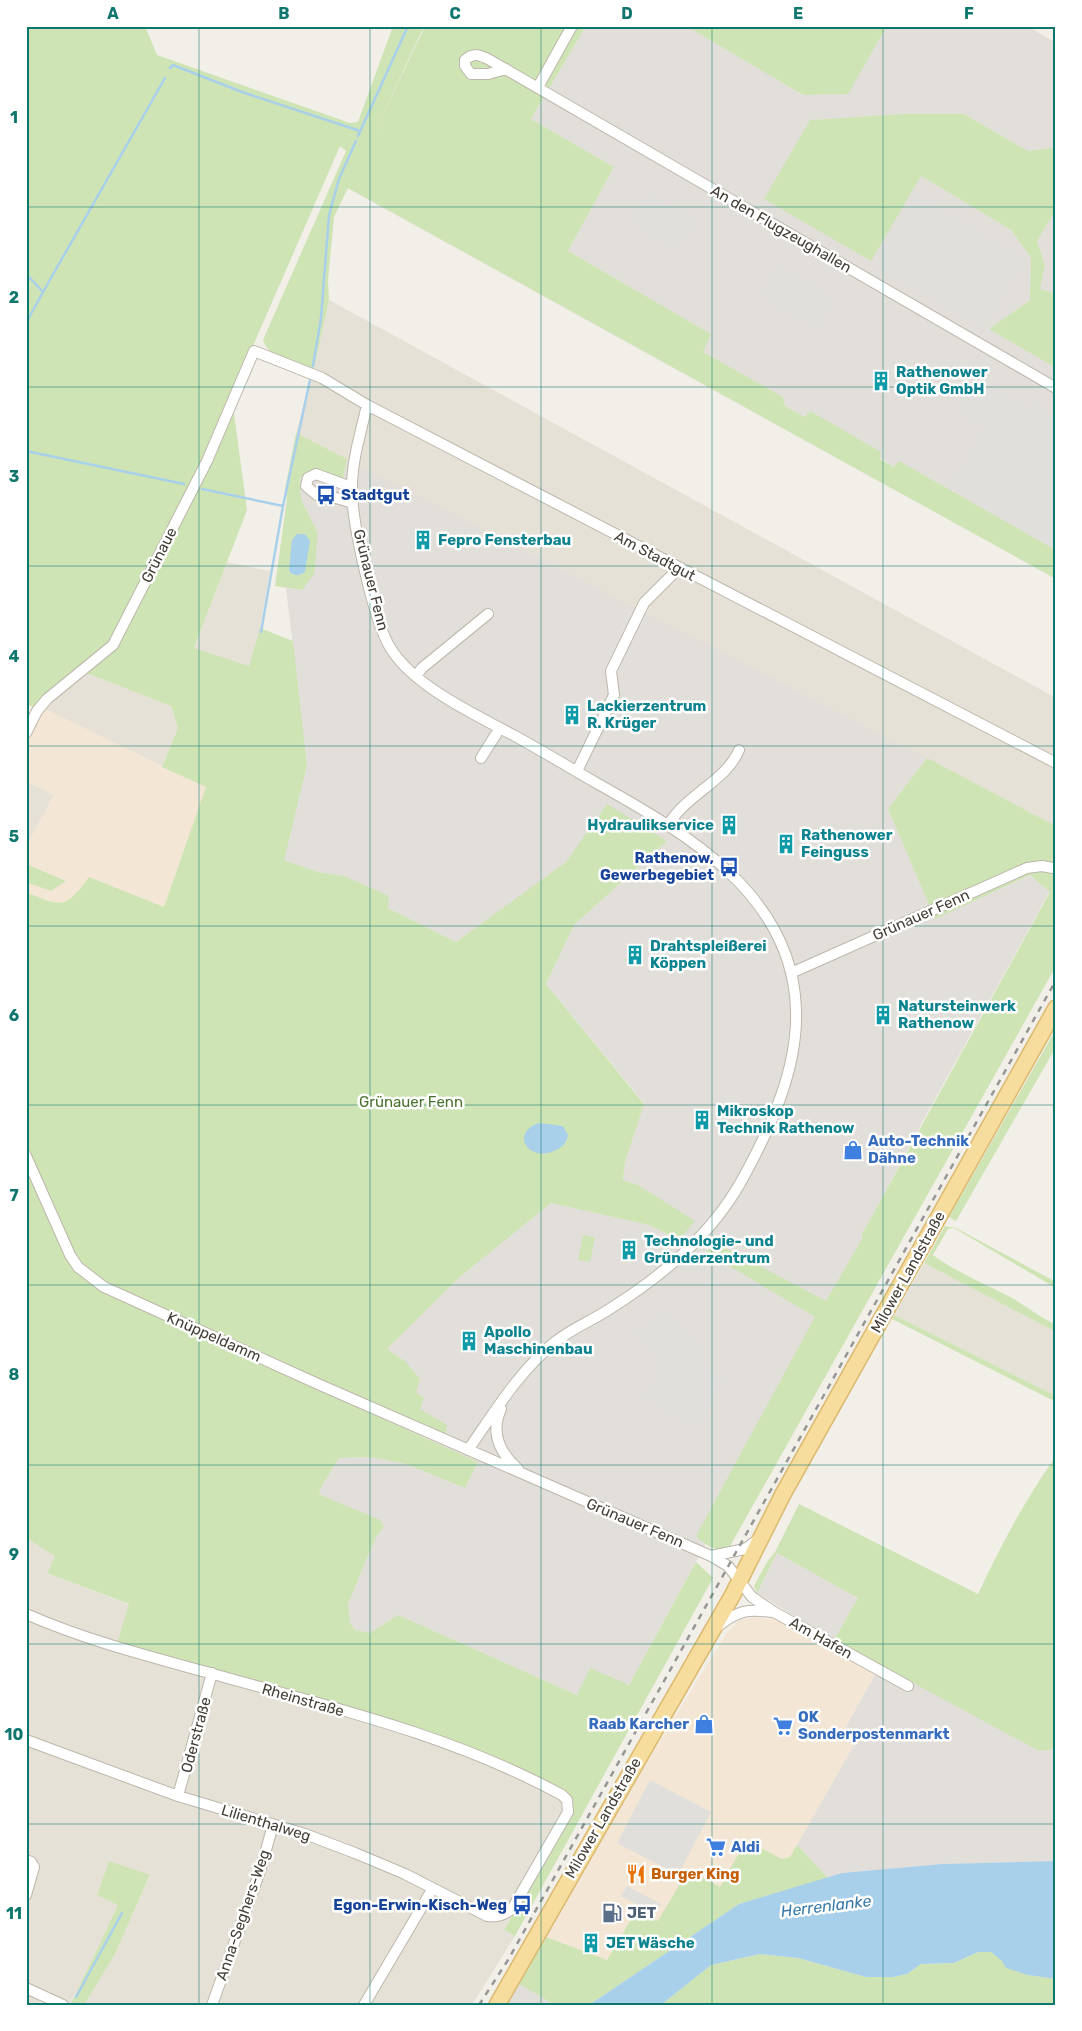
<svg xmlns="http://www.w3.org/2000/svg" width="1082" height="2031" font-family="Rubik,sans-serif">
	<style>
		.residential { fill: #e6e1d6 }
		.commercial { fill: #f3e6d4 }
		.industrial { fill: #e2ded9 }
		.green { fill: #cee4b4; fill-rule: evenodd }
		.parking { fill: #e1dfdc }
		.water { fill: #a9d0eb }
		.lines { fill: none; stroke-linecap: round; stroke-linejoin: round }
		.stream { stroke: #a9d0eb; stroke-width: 2.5 }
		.minor-casing { stroke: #bdb7ab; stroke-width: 12 }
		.primary-casing { stroke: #dbb96e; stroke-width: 18 }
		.minor { stroke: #fff; stroke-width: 10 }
		.primary { stroke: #f6dc9d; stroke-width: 15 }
		.rail { stroke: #969696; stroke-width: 2.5; stroke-dasharray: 6 6; stroke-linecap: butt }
		.grid { fill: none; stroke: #0f766e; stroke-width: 1; stroke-opacity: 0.55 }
		.labels { text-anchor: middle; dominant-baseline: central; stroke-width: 5; stroke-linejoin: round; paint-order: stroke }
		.street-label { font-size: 15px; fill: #454037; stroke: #fff }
		.culture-label { font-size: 15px; font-weight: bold; fill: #0d838f; stroke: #fff; text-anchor: start }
		.transit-label { font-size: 15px; font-weight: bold; fill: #164399; stroke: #fff; text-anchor: end }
		.park-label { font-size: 15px; fill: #49732f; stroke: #fff }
		.shop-label { font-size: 15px; font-weight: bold; fill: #366cbe; stroke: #fff; text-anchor: start }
		.food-label { font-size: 15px; font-weight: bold; fill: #c56008; stroke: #fff; text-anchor: start }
		.service-label { font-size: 15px; font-weight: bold; fill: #4e5e75; stroke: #fff; text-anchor: start }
		.water-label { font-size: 16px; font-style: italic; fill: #387aa9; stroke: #fff }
		.neatline { fill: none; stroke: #0f766e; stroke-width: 2 }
		.grid-label { font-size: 16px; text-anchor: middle; font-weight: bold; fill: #0f766e }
	</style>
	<rect width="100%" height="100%" fill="#f2efe8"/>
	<path class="residential" d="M329 300 1056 698V826L296 433 312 378Z
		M227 562 270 571 260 628 249 666 194 649Z
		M84 672 171 706 178 728 162 767 43 708Z
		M26 781 54 795 26 847Z
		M924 1263 1056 1332V1396L894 1315Z
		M26 1538 55 1556 47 1573 130 1605 118 1644 223 1671 403 1726 563 1793 570 1815 504 1930 515 1936 472 2005H84L115 1954 150 1876 109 1861 97 1895 117 1905V1907L71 2004 54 2005 40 2000 38 2005H26Z"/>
	<path class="commercial" d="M43 708 206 787 164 907 89 877 74 898 60 904 52 903 26 892V881L51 891 66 881 26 864V847L54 795 26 781V741Z
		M754 1617 769 1619 775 1617 875 1675 840 1736 854 1745 790 1857 782 1859 746 1840 720 1887 688 1870 658 1922 636 1911 607 1960 546 1937 626 1796 728 1631 740 1620Z"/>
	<path class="industrial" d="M424 26 348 188 1056 580 347 188Z
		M586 26H686L803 95 848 93 887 26H1027L1053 41 1056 39V147L1028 151 964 114H901L811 120 921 176 1011 230 1031 258 1030 300 989 329 1056 368V550L900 462 894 467 810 411 804 417 785 406 783 397 702 352 711 334 568 251 614 167 531 119Z
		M1056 210V294L1039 289 1045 265 1037 241Z
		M347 459 927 758 888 809 935 918 1030 875 1050 891 924 1119 862 1235 863 1237 826 1302 714 1242 706 1251 816 1317 697 1536 705 1545 629 1685 577 1695 398 1615 370 1633 355 1630 350 1623 348 1604 376 1537 383 1526 321 1495 319 1491 339 1458 370 1457 406 1464 465 1488 478 1462 408 1429 419 1409 416 1392 405 1361 387 1349 461 1276 551 1203 649 1225 679 1240 638 1185 623 1180 625 1162 644 1103 546 984 574 925 667 841 607 805 567 862 456 942 388 908 344 876 318 872 283 860 307 765 286 588 302 590 318 533 301 499 300 478 315 468 343 479Z
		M777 1553 858 1598 834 1640 757 1593Z
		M897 1672 1039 1751 1056 1749V1861L942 1864 842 1873 828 1878 797 1845 854 1745 840 1737 875 1675Z
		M519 1984 555 2005H507Z"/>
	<path class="green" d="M26 26H145L157 55 350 123 358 122 393 26H424L372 138 425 26H586L531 119 614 167 568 251 711 334 703 352 783 397 785 406 804 417 810 411 881 452 880 459 894 467 899 461 1056 550V579L348 188 334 217 328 281 329 300 314 369C298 365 267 357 263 340L346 151 340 146 205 456 111 645 46 693 35 709 26 703Z
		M686 26H887L848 94 803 95Z
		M901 114H964L1028 151 1056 147V210L1037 241 1045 265 1040 289 1056 294V368L989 329 1030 300 1031 258 1011 230 921 176 871 261 764 199 810 120Z
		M233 406 247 510 194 648 249 666 260 628 293 641 307 765 284 860 318 872 344 876 389 896 388 908 456 942 566 862 607 804 667 841 574 925 546 984 644 1104 625 1162 623 1180 638 1185 695 1221 679 1240 649 1225 551 1203 461 1276 387 1349 405 1361 420 1379 416 1392 424 1398 420 1409 447 1425 446 1434 411 1421 106 1283 81 1265 73 1252 26 1145V892C61 907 65 910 89 877L164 907 206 787 162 767 178 728 171 706 84 672 115 648Z
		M296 433 347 459 343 479 315 468 300 478 301 499 318 533 314 574 302 590 275 586 287 499 285 489ZM294 537 302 574C297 576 291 575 289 570Z
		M927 758 1056 826V966L729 1548C716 1552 706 1546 696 1536L815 1317 706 1252 714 1242 826 1301 863 1237 861 1236 1050 892 1030 875 935 919 888 809Z
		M26 864 66 881 51 891 26 882Z
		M1056 1029V1047L956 1221 949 1217Z
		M26 1163 77 1271 90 1283 123 1300 478 1462 465 1488 406 1464 370 1457 339 1458 319 1491 321 1495 380 1520 384 1526 376 1537 348 1604 350 1623 355 1630 370 1633 398 1615 577 1695 590 1668 629 1685 696 1562 713 1578 515 1936 504 1930 570 1815 569 1798 403 1726 223 1671 117 1644 129 1604 47 1573 55 1556 26 1538Z
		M945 1226 956 1228 1056 1282V1288L954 1228 948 1229 933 1255C957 1273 986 1284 1012 1298 1027 1307 1040 1317 1056 1325V1332L924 1263Z
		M583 1235 595 1238 590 1262 578 1260Z
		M894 1315 1056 1396V1402L892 1319Z
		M1056 1456V1749L1039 1751 834 1640 858 1598 777 1553 757 1593 754 1586 767 1562 775 1552 799 1504 978 1594C1001 1545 1025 1500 1056 1456Z
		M746 1840 782 1859 790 1857 797 1845 828 1878 739 1904 589 2005H555L519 1984 546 1937 607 1960 636 1911 658 1921 688 1870 720 1887Z
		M109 1861 150 1875 115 1954 84 2005H72L71 2004 117 1907V1905L97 1895Z
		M978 1952H991L1028 1975 1056 1979V2005H661L711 1965 760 1954 798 1958 866 1977H893L907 1974 921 1964 954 1963Z"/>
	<path class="parking" d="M649 194 694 220 678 248 633 222Z
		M915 197 1023 260 983 327 876 264Z
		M777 267 832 298 816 326 761 295Z
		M977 380 1025 407 1007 438 959 412Z
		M1033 404 1056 416V550L950 489 985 429 1011 443Z
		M664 1309 699 1347 697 1361 724 1378 713 1397 716 1399 699 1427 645 1397 664 1365 637 1334Z
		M650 1780 711 1812 678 1875 617 1843Z
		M627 1886 661 1904 655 1914 621 1896Z"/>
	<path class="water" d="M297 534H305L310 541 305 572C300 576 292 577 289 570L292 540Z
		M539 1123 563 1126 568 1135C567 1142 563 1147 556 1150 529 1164 509 1133 539 1123Z
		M1056 1861V1979L1028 1975 1006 1968 1002 1961 991 1952H978L954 1963 921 1964 907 1974 893 1977H866L798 1958 760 1954 711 1965 661 2005H589L739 1904 842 1873 942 1864Z"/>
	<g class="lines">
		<path class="stream" d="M170 68 173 65 242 92 360 131
			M358 136 408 26
			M26 274 43 292 165 78
			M26 323 43 292
			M313 366 321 318 329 215 339 179 356 141
			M26 451 184 484
			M202 489 283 506
			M261 632 283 506 310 380
			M76 1997 122 1913"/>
		<defs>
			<path id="minor" d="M506 69 488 74H471L465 66V60C474 52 479 55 488 59L1056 388
				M538 87 572 26
				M367 405C361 432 352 460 352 487 351 519 374 623 391 649 415 687 476 715 515 736 544 752 572 769 600 785 687 834 793 895 796 1010 798 1069 770 1129 742 1180 710 1237 662 1276 608 1310 591 1321 571 1329 555 1342 519 1371 494 1413 468 1450
				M351 487 316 474 308 478 306 486 318 496 326 495 353 503
				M416 676 422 668 488 614
				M26 733 37 711 47 699 113 645 207 461 254 351 322 378 367 405 1056 763
				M481 758 500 728
				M577 771 614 695 611 671 644 603 679 568
				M669 824C686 795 727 780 739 750
				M791 973 1027 868 1042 866 1053 868
				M26 1156 70 1255 78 1267 104 1287 318 1384 711 1556 728 1566 752 1597 774 1612 908 1686
				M501 1409C490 1433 500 1453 518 1469
				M711 1556 745 1549 759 1539
				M26 1614C88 1641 148 1656 213 1674 331 1707 454 1736 562 1795L567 1800 568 1812 512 1909C504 1915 498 1917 487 1916L405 1874 355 1853 305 1834 178 1796 26 1740
				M718 1626C739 1610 747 1609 773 1612
				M178 1796 212 1673
				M26 1860 31 1862 34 1867 26 1895
				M26 1988 63 2005
				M212 2005 260 1871 273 1825
				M364 2005 433 1888"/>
			<path id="primary" d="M497 2005 732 1596 783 1494 1056 1008"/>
		</defs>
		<use href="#minor" class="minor-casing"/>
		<use href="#primary" class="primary-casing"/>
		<use href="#minor" class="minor"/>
		<use href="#primary" class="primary"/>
		<path class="rail" d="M479 2005 508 1960 1056 980"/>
	</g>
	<path class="grid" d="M199 26V2005M370 26V2005M541 26V2005M712 26V2005M883 26V2005M26 207H1056M26 387H1056M26 566H1056M26 746H1056M26 926H1056M26 1105H1056M26 1285H1056M26 1465H1056M26 1644H1056M26 1824H1056"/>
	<defs>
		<symbol id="building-bare" viewBox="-9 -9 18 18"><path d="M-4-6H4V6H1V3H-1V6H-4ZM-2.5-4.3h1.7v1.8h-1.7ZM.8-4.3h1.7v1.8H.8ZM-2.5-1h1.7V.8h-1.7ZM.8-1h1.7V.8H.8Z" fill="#0f9aa8" stroke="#fff" stroke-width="2.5" paint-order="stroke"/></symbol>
		<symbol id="bus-bare" viewBox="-9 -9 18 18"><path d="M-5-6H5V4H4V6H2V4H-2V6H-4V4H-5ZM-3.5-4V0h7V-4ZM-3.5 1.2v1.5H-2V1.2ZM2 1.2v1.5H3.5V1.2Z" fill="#1a4fb4" stroke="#fff" stroke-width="2.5" paint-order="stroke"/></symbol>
		<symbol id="shop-bare" viewBox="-9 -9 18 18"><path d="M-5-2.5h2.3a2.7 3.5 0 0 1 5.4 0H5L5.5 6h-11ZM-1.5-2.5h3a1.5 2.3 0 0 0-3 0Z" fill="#3f7fe0" stroke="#fff" stroke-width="2.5" paint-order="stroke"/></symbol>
		<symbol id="supermarket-bare" viewBox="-9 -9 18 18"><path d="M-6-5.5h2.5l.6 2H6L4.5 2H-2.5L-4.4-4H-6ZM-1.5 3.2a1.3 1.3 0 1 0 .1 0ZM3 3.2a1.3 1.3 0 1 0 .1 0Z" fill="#3f7fe0" stroke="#fff" stroke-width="2.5" paint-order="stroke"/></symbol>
		<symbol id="restaurant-bare" viewBox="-9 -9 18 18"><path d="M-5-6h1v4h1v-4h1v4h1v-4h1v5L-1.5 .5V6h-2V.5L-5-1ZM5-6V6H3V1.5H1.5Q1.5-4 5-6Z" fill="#e8710a" stroke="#fff" stroke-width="2.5" paint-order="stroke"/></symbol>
		<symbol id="fuel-bare" viewBox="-9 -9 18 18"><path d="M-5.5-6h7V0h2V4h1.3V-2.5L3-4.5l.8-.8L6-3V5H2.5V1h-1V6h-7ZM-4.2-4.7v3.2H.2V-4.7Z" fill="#5c6f8a" stroke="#fff" stroke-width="2.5" paint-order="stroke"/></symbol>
	</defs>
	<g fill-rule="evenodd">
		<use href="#building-bare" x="867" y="367" width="28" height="28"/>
		<use href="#bus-bare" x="312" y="481" width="28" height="28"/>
		<use href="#building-bare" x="409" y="526" width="28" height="28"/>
		<use href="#building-bare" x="558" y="701" width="28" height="28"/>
		<use href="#building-bare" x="715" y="811" width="28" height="28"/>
		<use href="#building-bare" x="772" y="830" width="28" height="28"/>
		<use href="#bus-bare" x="715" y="853" width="28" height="28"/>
		<use href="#building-bare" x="621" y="941" width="28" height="28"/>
		<use href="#building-bare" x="869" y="1001" width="28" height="28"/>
		<use href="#building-bare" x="688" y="1106" width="28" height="28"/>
		<use href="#shop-bare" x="839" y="1136" width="28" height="28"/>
		<use href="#building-bare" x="615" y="1236" width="28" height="28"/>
		<use href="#building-bare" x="455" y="1327" width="28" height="28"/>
		<use href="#shop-bare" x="690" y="1710" width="28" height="28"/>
		<use href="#supermarket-bare" x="769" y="1712" width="28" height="28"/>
		<use href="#supermarket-bare" x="702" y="1833" width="28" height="28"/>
		<use href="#restaurant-bare" x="622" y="1860" width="28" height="28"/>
		<use href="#bus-bare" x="508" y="1891" width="28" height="28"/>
		<use href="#fuel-bare" x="598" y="1899" width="28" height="28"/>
		<use href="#building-bare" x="577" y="1929" width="28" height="28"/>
	</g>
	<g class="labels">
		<g class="street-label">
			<text transform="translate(781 229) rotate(30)">An den Flugzeughallen</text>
			<text transform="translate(159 555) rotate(-63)">Grünaue</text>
			<text transform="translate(655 556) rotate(28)">Am Stadtgut</text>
			<text transform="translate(371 580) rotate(76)">Grünauer Fenn</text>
			<text transform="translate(921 915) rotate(-24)">Grünauer Fenn</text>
			<text transform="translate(908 1272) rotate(-61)">Milower Landstraße</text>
			<text transform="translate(214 1337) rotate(24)">Knüppeldamm</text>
			<text transform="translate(635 1523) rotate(23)">Grünauer Fenn</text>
			<text transform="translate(821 1638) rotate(29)">Am Hafen</text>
			<text transform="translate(303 1700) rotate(16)">Rheinstraße</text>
			<text transform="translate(196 1735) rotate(-75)">Oderstraße</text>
			<text transform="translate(603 1818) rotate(-60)">Milower Landstraße</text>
			<text transform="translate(266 1823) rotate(17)">Lilienthalweg</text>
			<text transform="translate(243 1915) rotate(-71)">Anna-Seghers-Weg</text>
		</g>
		<g class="culture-label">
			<text x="896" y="372">Rathenower<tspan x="896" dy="17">Optik GmbH</tspan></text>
			<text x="438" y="540">Fepro Fensterbau</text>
			<text x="587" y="706">Lackierzentrum<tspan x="587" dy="17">R. Krüger</tspan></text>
			<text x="714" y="825" text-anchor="end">Hydraulikservice</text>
			<text x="801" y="835">Rathenower<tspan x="801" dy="17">Feinguss</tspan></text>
			<text x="650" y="946">Drahtspleißerei<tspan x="650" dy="17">Köppen</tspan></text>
			<text x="898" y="1006">Natursteinwerk<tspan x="898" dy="17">Rathenow</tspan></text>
			<text x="717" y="1111">Mikroskop<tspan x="717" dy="17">Technik Rathenow</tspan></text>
			<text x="644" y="1241">Technologie- und<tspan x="644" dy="17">Gründerzentrum</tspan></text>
			<text x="484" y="1332">Apollo<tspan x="484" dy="17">Maschinenbau</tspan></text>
			<text x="606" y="1943">JET Wäsche</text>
		</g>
		<g class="transit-label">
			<text x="341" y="495" text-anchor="start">Stadtgut</text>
			<text x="714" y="858">Rathenow,<tspan x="714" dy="17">Gewerbegebiet</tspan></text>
			<text x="507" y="1905">Egon-Erwin-Kisch-Weg</text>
		</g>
		<g class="park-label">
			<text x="411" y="1102">Grünauer Fenn</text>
		</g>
		<g class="shop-label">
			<text x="868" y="1141">Auto-Technik<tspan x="868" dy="17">Dähne</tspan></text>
			<text x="798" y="1717">OK<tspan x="798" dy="17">Sonderpostenmarkt</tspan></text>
			<text x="689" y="1724" text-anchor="end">Raab Karcher</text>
			<text x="731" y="1847">Aldi</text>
		</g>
		<g class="food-label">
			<text x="651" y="1874">Burger King</text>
		</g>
		<g class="service-label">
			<text x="627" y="1913">JET</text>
		</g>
		<g class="water-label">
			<text transform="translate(826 1906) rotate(-7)">Herrenlanke</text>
		</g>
	</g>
	<rect width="1082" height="2031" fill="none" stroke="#ffffff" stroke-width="55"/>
	<rect x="28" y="28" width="1026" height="1976" class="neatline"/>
	<g class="grid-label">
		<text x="113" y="19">A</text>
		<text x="284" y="19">B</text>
		<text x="455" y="19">C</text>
		<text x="627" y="19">D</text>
		<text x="798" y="19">E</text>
		<text x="969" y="19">F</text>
		<text x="14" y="123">1</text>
		<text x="14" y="303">2</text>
		<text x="14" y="482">3</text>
		<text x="14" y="662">4</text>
		<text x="14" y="842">5</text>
		<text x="14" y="1021">6</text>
		<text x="14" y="1201">7</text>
		<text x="14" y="1380">8</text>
		<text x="14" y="1560">9</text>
		<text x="14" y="1740">10</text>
		<text x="14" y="1919">11</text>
	</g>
</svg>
